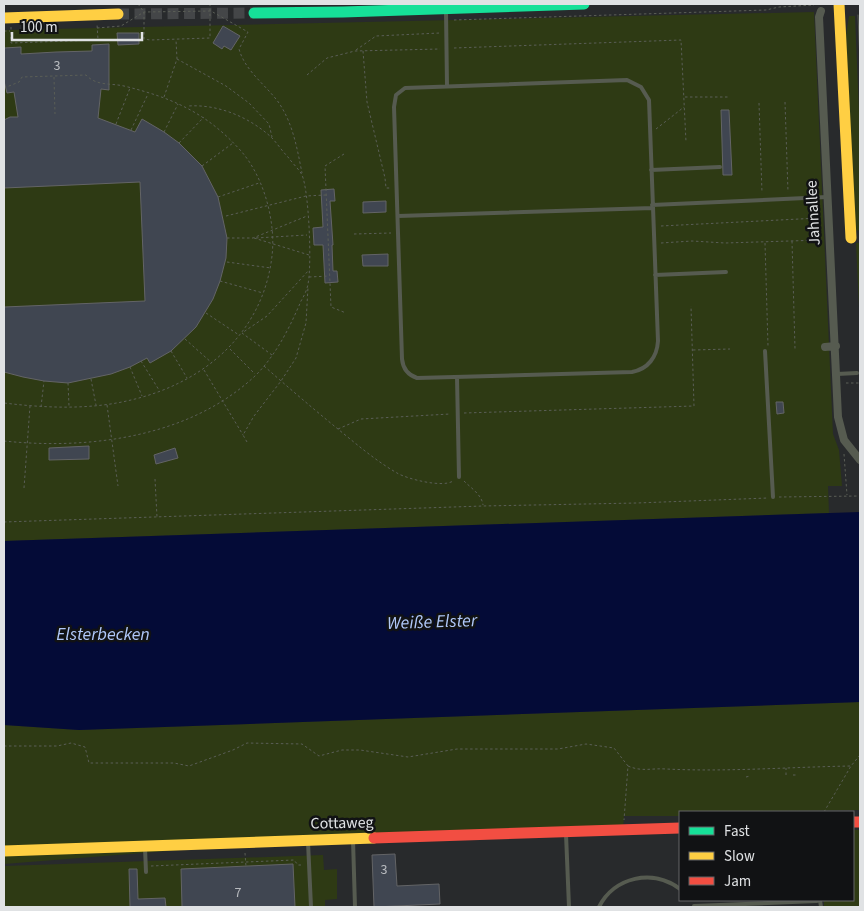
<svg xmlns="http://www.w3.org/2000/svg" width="864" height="911" font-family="'Source Sans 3',sans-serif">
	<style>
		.green { fill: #2e3a14 }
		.water { fill: #040b37 }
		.building { fill: #404651; stroke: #636466 }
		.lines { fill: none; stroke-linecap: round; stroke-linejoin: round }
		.secondary-tunnel { stroke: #444648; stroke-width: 11; stroke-dasharray: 11 5.5; stroke-linecap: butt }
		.path { stroke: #5a5e56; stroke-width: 1; stroke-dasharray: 2.5 2.5; stroke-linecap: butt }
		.lane { stroke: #565b50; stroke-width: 4 }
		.street { stroke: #565b50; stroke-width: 8 }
		.fast { stroke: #16e098; stroke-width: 11 }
		.slow { stroke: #ffcf43; stroke-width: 11 }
		.jam { stroke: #f24e42; stroke-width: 11 }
		.tram { stroke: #585c55; stroke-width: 1 }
		.labels { text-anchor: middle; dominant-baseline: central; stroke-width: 5; stroke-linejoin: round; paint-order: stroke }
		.number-label { font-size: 14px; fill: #b8bbbf }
		.street-label { font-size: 16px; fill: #e0e2e4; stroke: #111214 }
		.water-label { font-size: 18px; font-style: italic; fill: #b0c8f9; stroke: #111214 }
	</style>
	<rect width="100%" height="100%" fill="#282a2c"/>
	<path class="green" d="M814 12 833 434 839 450 842 486H828L829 513 4 541V30Z
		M849 16H855L860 136V230L855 231 846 35Z
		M856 243H860V328Z
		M860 702V810L680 812V816H624L623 830 308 840 4 864V725L79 730Z
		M853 830H860V907H824V900H853Z
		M323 855 324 870 337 869V899L325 900V907H4V866Z"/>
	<path class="water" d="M860 512V702L79 730 4 725V541Z"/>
	<path class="building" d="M223 26 240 36 231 50 224 46 222 49 213 43Z
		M117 33H139V44L118 45Z
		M109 44V90L101 89 98 118 135 132 142 119 164 132 179 143 202 166 218 197 227 238 226 258 220 281 213 299 196 327 171 351 150 363 147 358 130 367 111 374 68 383 44 381 23 377 4 372V307L145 301 140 182 4 188V120L10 117H18L14 92 7 93 4 81V48L21 47V54L56 52 92 51V45Z
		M721 110H729L732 175H723Z
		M334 189 335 201H330L333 245H332L333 271H337L338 282 325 283 323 245H314L313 228 323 227 321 190Z
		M386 201V212L363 213V202Z
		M388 254V266H363L362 255Z
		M776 402H783L784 413 777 414Z
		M89 446V459L49 460V448Z
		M175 448 178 458 156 464 154 455Z
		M395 854 397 886 439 884 440 904 374 907 372 855Z
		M293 864 295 907H182L181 869Z
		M129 869H137L138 899 165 898 166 907H130Z"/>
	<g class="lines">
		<path class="secondary-tunnel" d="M118 14 254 13"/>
		<path class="path" d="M138 4 144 12V39L150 40 210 38V4
			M454 20 766 10 779 7 814 5
			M11 27V43L98 40 97 24
			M97 28 121 26 144 12 211 11 248 32 239 49C245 71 266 85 279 103 293 124 297 148 302 173
			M4 31H10
			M454 48 681 40 686 142
			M356 50 376 36 440 33
			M363 51 367 102 385 178 386 188H390
			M177 59 226 86 249 103 269 124 272 137
			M307 75 327 58 355 51 440 49
			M54 77 55 114
			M4 88 19 82 22 77 86 75C96 86 110 83 124 86 173 98 207 113 241 151 264 177 276 222 272 256 263 333 204 383 131 400 90 410 45 408 4 403
			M164 97 177 59 176 40
			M685 97H729
			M785 102 788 192
			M759 103 762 193
			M116 124 130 88
			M656 129 684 107
			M131 130 148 94
			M164 132 178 104
			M179 143 204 117
			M344 154 325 166 331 307 346 313
			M202 166 233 143
			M218 197 259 183
			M226 216 306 196 326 195
			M661 226 819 218
			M354 234 391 233
			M227 238H253L307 216
			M254 238 309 255
			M256 238 307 235
			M792 241 795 349
			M661 243 692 241 725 243 822 240
			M765 243 768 346
			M227 262 271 268
			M309 277 329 276
			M220 281 263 293
			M206 313 239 335
			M185 339 212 363
			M230 349 255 374
			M693 350 730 349
			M171 351 187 378
			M272 355 242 333 267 316 309 270
			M141 361 159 390
			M264 366C290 389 317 412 344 434 361 448 378 462 397 473 407 479 443 488 453 481
			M130 367 142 396
			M204 370 243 435
			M4 375 5 372
			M91 379 96 405
			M68 383 69 406
			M846 383H860
			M107 405 118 486
			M41 407 44 381
			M464 413 694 406 691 306
			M338 429 361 419 450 414
			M4 441C90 450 191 437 256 375 276 355 290 327 301 301 304 296 307 290 308 284 312 265 309 191 302 175 299 169 292 163 288 157 282 151 277 143 271 137 249 117 218 104 188 106
			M247 442 243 435 254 416 281 381 296 358 306 323 308 287
			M844 454 847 495
			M155 479 157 517
			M464 481C471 488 482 495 483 505
			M24 488 30 406
			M779 497 860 496
			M4 522 483 506 637 503 768 498
			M4 746H57L71 743 85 747 89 763H174L189 766 233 750 247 743 302 744 319 756 342 750H360L408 757 457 749H558L586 744 614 748 628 766 624 820
			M628 766C642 772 651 768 666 769 728 772 790 767 851 766
			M786 775V768
			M793 775H798
			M746 777 750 776
			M824 812 851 766 860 755
			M245 853 246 867
			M151 866 294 860 298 865H302"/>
		<path class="lane" d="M446 11 447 86
			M627 80 641 87 649 100 658 341C657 357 648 369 632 372L417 378C408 375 403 369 402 359L394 107 396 95 405 88Z
			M651 170 720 167
			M652 205 827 197
			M398 216 653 208
			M655 275 726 272
			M765 351 773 497
			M837 374 857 373
			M457 377 459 477
			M566 834 569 907
			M353 840 355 907
			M308 842 311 907
			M145 848 146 872
			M820 900 821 907
			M694 906 817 901
			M599 907C614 877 653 868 680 889"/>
		<path class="street" d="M821 11 819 17 838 417 844 440 860 460
			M825 347 836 346"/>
		<path class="fast" d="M254 13 343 12 584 4"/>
		<path class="slow" d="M839 4 851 238
			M4 18 118 14
			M4 851 374 838"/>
		<path class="jam" d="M853 822H860
			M374 838 680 828"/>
		<path class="tram" d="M858 15 860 61"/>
	</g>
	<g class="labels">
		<g class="number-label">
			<text x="57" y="66">3</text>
			<text x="384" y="870">3</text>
			<text x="238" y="893">7</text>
		</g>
		<g class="street-label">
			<text transform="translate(813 213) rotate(-93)">Jahnallee</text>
			<text transform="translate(342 823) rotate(-1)">Cottaweg</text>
		</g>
		<g class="water-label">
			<text transform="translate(432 622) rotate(-2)">Weiße Elster</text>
			<text x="103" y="634">Elsterbecken</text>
		</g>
	</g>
	<rect width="864" height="911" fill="none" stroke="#e0e2e4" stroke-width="10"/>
	<rect x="679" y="811" width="175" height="90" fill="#111214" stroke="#646567"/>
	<rect x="689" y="827" width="25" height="8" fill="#16e098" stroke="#646567"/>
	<text x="724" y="836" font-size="15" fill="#e0e2e4">Fast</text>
	<rect x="689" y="852" width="25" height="8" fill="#ffcf43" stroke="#646567"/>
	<text x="724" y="861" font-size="15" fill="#e0e2e4">Slow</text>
	<rect x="689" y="877" width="25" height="8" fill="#f24e42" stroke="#646567"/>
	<text x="724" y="886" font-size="15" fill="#e0e2e4">Jam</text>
	<path d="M12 32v8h130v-8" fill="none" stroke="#e0e2e4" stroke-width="2.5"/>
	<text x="20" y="32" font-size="15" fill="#e0e2e4" stroke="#111214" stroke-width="4" paint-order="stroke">100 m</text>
</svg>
